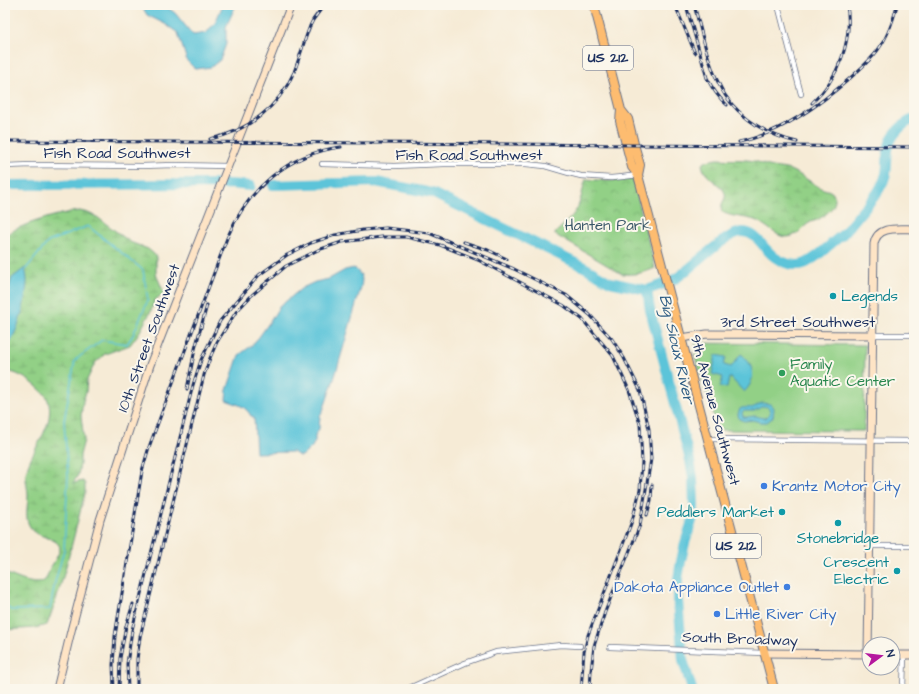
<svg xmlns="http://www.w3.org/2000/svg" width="919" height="694" font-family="'Architects Daughter',sans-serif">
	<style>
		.wetland { fill: url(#wetland-marsh); stroke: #568072 }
		.park { fill: url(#park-crowns); stroke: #568072 }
		.pitch { fill: #92d086; stroke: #568072 }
		.water { fill: #5cc4d9; stroke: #3c7a9c; fill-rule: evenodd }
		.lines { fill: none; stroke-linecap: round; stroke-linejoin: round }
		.stream { stroke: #5cc4d9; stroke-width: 1.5 }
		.river { stroke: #5cc4d9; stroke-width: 10 }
		.street-casing { stroke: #687188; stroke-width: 6 }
		.secondary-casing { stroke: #687188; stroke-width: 9 }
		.primary-casing { stroke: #687188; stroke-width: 10 }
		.street { stroke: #fff; stroke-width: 4.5 }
		.secondary { stroke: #fee4c5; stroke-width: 7 }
		.primary { stroke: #fdbc6f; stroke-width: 8 }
		.rail-casing { stroke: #1b2f5e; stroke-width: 3 }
		.rail { stroke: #fbf7ec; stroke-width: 1.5; stroke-dasharray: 4.5; stroke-linecap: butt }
		.culture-dot { fill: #0f9aa8; stroke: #fbf7ec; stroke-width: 1.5 }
		.leisure-dot { fill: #2e9e5b; stroke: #fbf7ec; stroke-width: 1.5 }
		.shop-dot { fill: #3f7fe0; stroke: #fbf7ec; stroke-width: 1.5 }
		.labels { text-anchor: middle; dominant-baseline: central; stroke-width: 4; stroke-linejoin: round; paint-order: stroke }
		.shield { fill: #fbf7ec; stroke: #5e6b89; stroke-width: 1 }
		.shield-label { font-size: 14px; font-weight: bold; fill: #1b2f5e }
		.street-label { font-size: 15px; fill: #1b2f5e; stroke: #fbf7ec }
		.park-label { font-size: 15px; fill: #395768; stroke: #fbf7ec }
		.culture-label { font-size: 15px; fill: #0d838f; stroke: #fbf7ec; text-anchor: end }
		.leisure-label { font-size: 15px; fill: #27864d; stroke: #fbf7ec; text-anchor: start }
		.shop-label { font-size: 15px; fill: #366cbe; stroke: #fbf7ec; text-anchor: start }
		.water-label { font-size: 16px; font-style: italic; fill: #2e5c83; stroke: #fbf7ec }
	</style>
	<defs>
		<pattern id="wetland-marsh" width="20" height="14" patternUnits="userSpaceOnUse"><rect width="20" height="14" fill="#92d086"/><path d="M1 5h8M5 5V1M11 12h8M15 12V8" fill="none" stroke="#7db376"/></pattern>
		<pattern id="park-crowns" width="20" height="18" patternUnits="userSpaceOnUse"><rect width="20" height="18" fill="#92d086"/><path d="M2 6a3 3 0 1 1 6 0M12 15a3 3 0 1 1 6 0" fill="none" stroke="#7db376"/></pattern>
	</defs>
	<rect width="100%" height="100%" fill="#fbf7ec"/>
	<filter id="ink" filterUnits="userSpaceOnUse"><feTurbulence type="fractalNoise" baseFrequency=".025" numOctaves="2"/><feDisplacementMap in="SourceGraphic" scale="8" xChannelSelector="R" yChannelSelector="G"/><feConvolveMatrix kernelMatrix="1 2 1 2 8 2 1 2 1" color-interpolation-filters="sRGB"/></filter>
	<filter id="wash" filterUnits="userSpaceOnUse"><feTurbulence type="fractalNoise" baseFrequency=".012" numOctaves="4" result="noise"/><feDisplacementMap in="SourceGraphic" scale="16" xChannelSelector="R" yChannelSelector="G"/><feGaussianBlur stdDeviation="0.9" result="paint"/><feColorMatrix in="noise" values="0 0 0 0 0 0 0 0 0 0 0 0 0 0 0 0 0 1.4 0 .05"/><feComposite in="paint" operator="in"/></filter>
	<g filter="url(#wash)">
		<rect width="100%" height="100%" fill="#f6ebd6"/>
		<path class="wetland" d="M718 159C729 160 744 159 754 161 759 162 764 165 769 166 776 168 783 168 790 170 800 174 809 181 819 187 823 190 831 189 834 195 839 205 825 216 817 220 815 221 813 221 811 222 802 226 799 237 786 237 777 237 766 225 757 221 746 216 733 218 722 212 719 203 727 200 725 193 721 183 703 178 702 164 707 160 712 160 718 159Z
			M80 211 88 213 97 217 130 242 148 249 154 254 156 257V274L164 293 155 300 151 311 139 333 130 345 105 354 95 363 87 380 86 392 83 401 81 416 84 440 80 455V464L78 475 73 483 83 481 85 484V493C73 538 64 582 47 625L35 628 5 630V573C15 577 36 588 45 580 48 577 48 572 50 568 55 561 58 556 60 548 57 534 30 541 27 518 26 511 28 503 28 496 28 487 24 478 27 469 32 448 58 422 47 398 45 393 39 389 35 385 26 378 16 372 5 371V236C17 225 63 212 80 211Z"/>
		<path class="park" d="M586 179 609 181 633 179 655 268C644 273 634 275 622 274L554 234C563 225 575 216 579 204 582 196 583 187 586 179Z"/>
		<path class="pitch" d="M696 343 784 344 865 345 864 431 718 430 695 357Z"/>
		<path class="water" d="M141 5H164L175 13 193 35 206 33 215 23 222 7 221 5H236L226 27V44L220 60 211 67 195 69 187 61 178 33 165 24 147 15Z
			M25 268C26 273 27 277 27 281 26 299 19 335 5 347V307L6 306 8 290 12 278Z
			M354 268C362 275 363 276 361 287L335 376 324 408 320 416 319 429 315 435V441L312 447 302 456H299L293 452 256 453 254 417 251 416C245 405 238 405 226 400L227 390 239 355 251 346 259 337 271 320 279 307 302 288 315 282 329 279 345 270Z
			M741 354C754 364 757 380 744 392L731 378H729L727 388 720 387 723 377 712 374 716 355 726 357 724 365 731 367Z
			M763 403 770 404 774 409 773 416 772 418 767 422H760L753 420 744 421 739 419 738 414 740 409C745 406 749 409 754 407 757 406 759 403 763 403ZM763 406 768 407 770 410V414L765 418C762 418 759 417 756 416 751 416 747 418 743 417L742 413 744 411H754Z"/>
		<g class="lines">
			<path class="stream" d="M5 605 11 610 50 609 55 582 64 550 68 476 64 421 75 360 102 340 127 344 133 335 148 300 143 270 88 226 48 242 25 270"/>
			<path class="river" d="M5 185 230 184 251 186
				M273 185 376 182 432 193 586 268 610 282 647 290
				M647 290 650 310 690 460 693 478 694 506 692 521 685 543 681 561 678 579V600L683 660 692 689
				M647 290C658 286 669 283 678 277 693 267 727 232 742 232 755 232 760 243 768 251 775 259 786 265 797 265 802 265 807 263 811 260 818 256 824 250 830 245 834 241 840 237 844 233 851 225 857 217 863 210 869 203 876 196 880 188 889 174 886 165 888 150 890 136 901 124 914 119"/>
		</g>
	</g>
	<g filter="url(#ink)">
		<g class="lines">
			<defs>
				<path id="street" d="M778 5 801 94
					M322 164 394 166 444 164H526L545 166 569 173 581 176 611 178 622 177 638 175
					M5 166 32 165 142 166 174 165 228 166
					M873 335H914
					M708 439 914 441
					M869 546H914
					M610 647 764 653
					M407 689 465 663 496 652 561 645 580 646
					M903 689 904 655"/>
				<path id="secondary" d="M681 338 707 334 873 335
					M764 653 869 654
					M868 654 874 244C877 225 899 229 914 229
					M893 655H914
					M57 689 71 631 100 520 150 365 291 5"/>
				<path id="primary" d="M594 5 621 110 628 119 634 144 640 165 638 175 774 689
					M621 110 620 121 632 167 638 175"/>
			</defs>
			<use href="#street" class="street-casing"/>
			<use href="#secondary" class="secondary-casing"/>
			<use href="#primary" class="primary-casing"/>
			<use href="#street" class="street"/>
			<use href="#secondary" class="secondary"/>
			<use href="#primary" class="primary"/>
			<defs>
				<path id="rail" d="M675 5 695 53
					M686 5 707 78C712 88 718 97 727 105
					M694 5C702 33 709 70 725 95 741 119 769 136 797 142
					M812 103C838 79 853 41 847 5
					M210 139C247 132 279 107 294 72 300 57 304 41 310 26L313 20 324 5
					M5 141 373 143 914 147
					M739 142C778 134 818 106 848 80 857 72 866 64 874 55 886 41 893 22 897 5
					M464 242 488 250 507 259
					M187 389 195 349 207 305
					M647 515 651 500 652 485
					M114 689 113 665 115 636 142 471 149 447 227 238C248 189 287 154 341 147
					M119 689 120 658 126 626 133 604
					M128 689 127 664 132 630 193 385 201 360 220 321 259 275 287 255 311 243 335 235 363 230 386 228 429 233 514 269 566 295 590 315 612 339 624 358 640 390 649 429 651 459 640 525 605 612 594 646 591 671 590 689
					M137 689V659L140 637 204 375 210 358 217 342 236 312 252 295 286 266 318 250 342 242 382 237H406L440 245 478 260 563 305 582 319 613 356 629 390 640 424 642 462 640 490 632 521 588 635 584 652 581 689"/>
			</defs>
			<use href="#rail" class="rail-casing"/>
			<use href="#rail" class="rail"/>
		</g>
	</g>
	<g class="culture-dot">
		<circle cx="833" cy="296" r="4"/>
		<circle cx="782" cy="512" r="4"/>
		<circle cx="838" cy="523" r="4"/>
		<circle cx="897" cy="571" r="4"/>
	</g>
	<circle class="leisure-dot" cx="782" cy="373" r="4"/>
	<g class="shop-dot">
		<circle cx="764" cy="486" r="4"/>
		<circle cx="787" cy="587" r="4"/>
		<circle cx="717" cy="614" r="4"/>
	</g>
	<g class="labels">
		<g class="shield">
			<rect x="583" y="46" width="50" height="24" rx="3"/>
			<rect x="711" y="534" width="50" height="24" rx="3"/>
		</g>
		<g class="shield-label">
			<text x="608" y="58">US 212</text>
			<text x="736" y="546">US 212</text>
		</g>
		<g class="street-label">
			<text x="117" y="153">Fish Road Southwest</text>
			<text x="469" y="155">Fish Road Southwest</text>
			<text x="798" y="322">3rd Street Southwest</text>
			<text transform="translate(149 338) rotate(-70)">10th Street Southwest</text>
			<text transform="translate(715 410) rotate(75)">9th Avenue Southwest</text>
			<text transform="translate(740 639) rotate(2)">South Broadway</text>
		</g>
		<g class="park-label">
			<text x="608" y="225">Hanten Park</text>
		</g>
		<g class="culture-label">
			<text x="841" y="296" text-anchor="start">Legends</text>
			<text x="774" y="512">Peddlers Market</text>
			<text x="838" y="538" text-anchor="middle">Stonebridge</text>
			<text x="889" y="562">Crescent<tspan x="889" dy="17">Electric</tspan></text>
		</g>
		<g class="leisure-label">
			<text x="790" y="364">Family<tspan x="790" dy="17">Aquatic Center</tspan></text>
		</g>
		<g class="shop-label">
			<text x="772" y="486">Krantz Motor City</text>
			<text x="779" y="587" text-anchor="end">Dakota Appliance Outlet</text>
			<text x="725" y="614">Little River City</text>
		</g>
		<g class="water-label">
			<text transform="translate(677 349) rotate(77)">Big Sioux River</text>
		</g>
	</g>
	<rect width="919" height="694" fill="none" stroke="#fbf7ec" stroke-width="20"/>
	<g transform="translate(881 656) rotate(75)"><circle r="19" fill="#fbf7ec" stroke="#a1a7b3"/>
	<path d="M0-3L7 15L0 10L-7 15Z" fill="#b5179e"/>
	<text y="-6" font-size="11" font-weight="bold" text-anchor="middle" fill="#1b2f5e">N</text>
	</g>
</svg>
